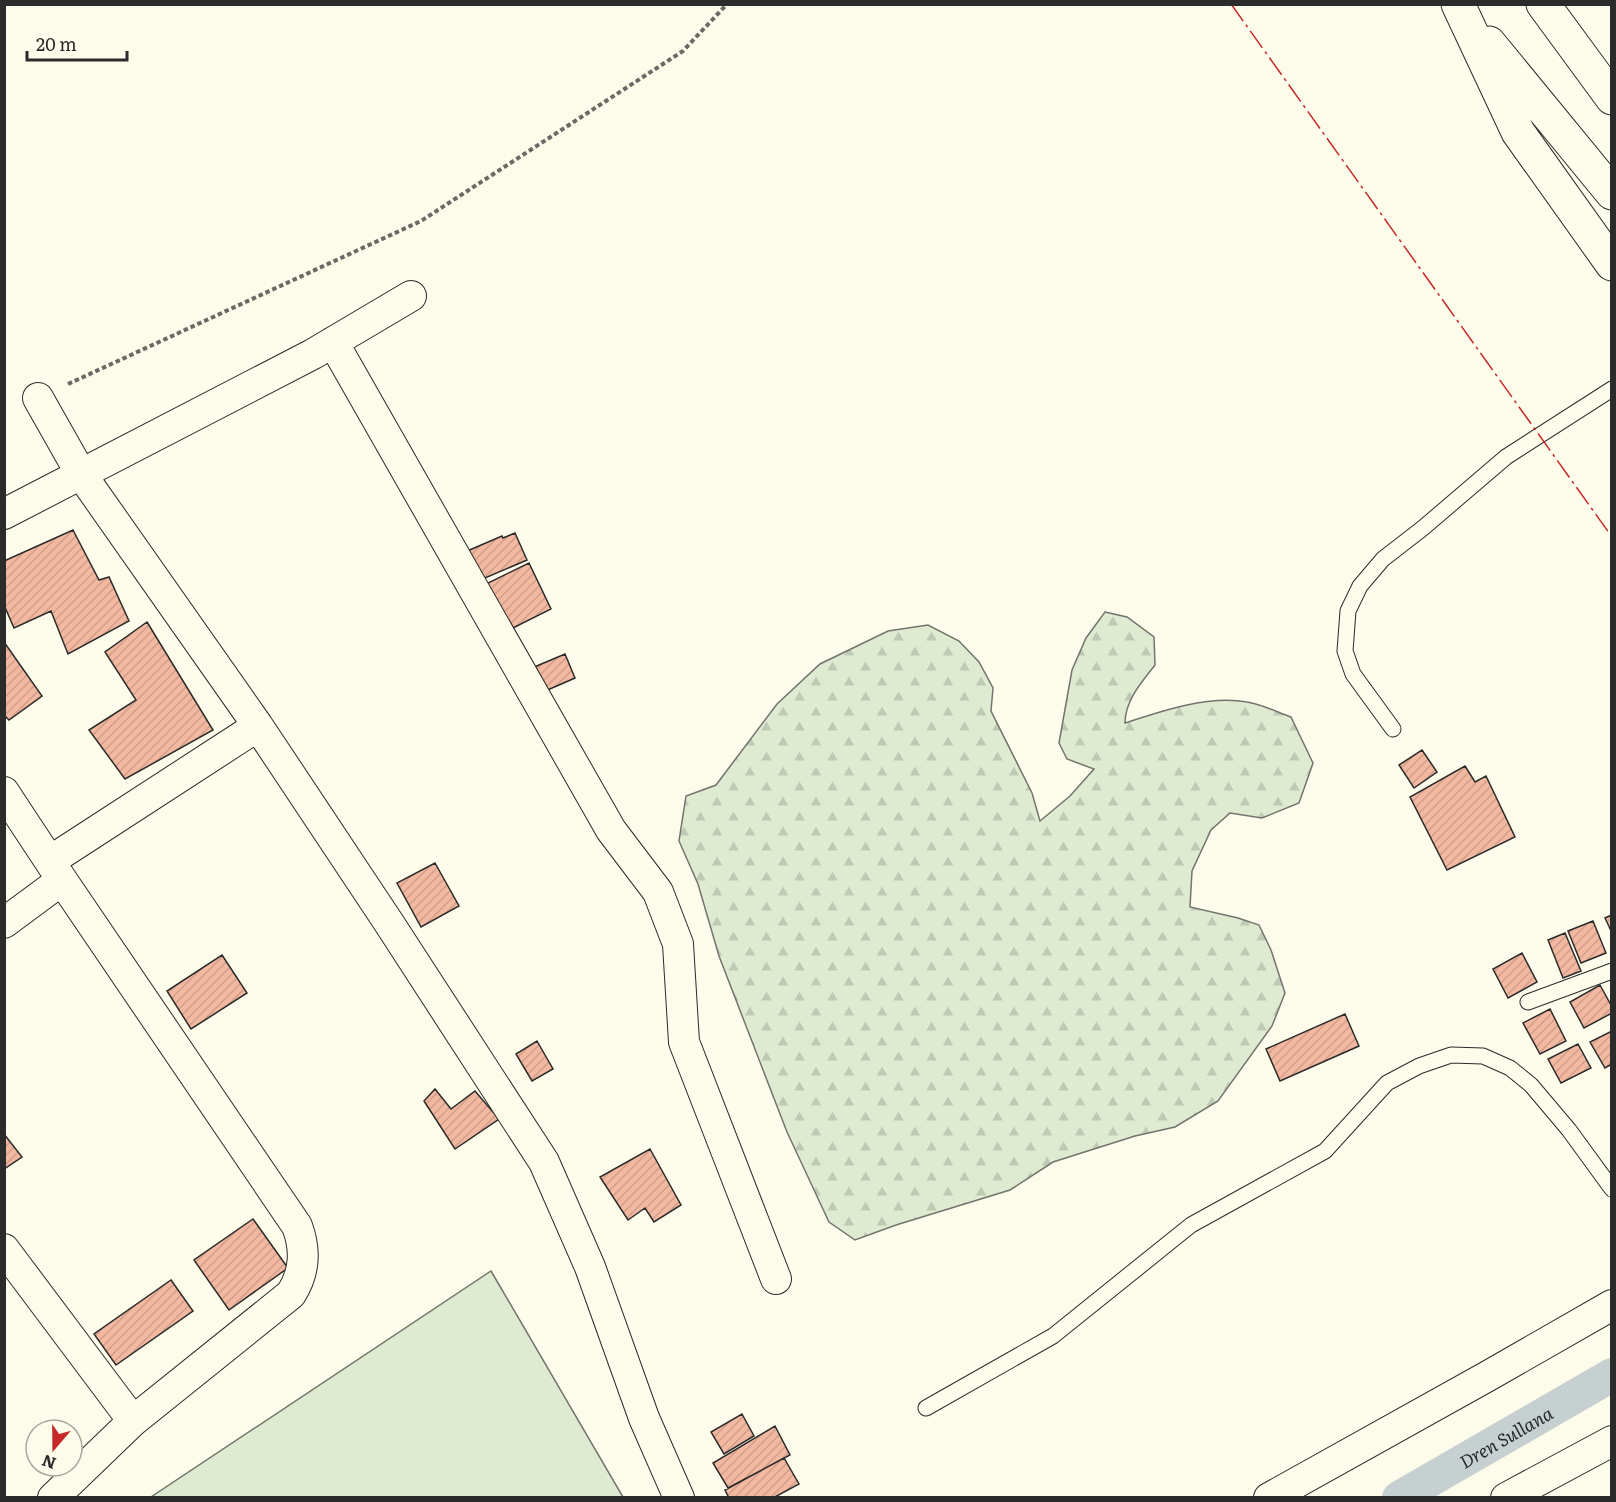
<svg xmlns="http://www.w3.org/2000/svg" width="1616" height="1502" font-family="Literata,serif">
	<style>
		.forest { fill: url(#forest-firs); stroke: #74746e; stroke-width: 1.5 }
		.garden { fill: #deebd1; stroke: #74746e; stroke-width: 1.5 }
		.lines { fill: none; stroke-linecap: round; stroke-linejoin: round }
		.canal { stroke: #c7d0d0; stroke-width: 34 }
		.building { fill: url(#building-hatch); stroke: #2b2b2b; stroke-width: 1.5 }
		.lane-casing { stroke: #2b2b2b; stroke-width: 17 }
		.street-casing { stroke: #2b2b2b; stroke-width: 32 }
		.highway-casing { stroke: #2b2b2b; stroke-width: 35 }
		.path { stroke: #6a6964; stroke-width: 4; stroke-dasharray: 4.5 3; stroke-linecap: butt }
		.lane { stroke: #fdfbea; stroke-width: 15 }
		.street { stroke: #fdfbea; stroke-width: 30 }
		.highway { stroke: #fdfbea; stroke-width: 33 }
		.power { stroke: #c62828; stroke-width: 1.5; stroke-dasharray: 21 4.5 3 4.5; stroke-linecap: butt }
		.labels { text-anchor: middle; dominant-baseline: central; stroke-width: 4.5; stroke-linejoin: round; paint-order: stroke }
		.water-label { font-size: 18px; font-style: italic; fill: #2b2b2b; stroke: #fdfbea }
	</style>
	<defs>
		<pattern id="forest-firs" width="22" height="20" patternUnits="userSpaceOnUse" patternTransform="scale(1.5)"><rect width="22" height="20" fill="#deebd1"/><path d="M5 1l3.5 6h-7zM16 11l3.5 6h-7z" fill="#bfcab4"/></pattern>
		<pattern id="building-hatch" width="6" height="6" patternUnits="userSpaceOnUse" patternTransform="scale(1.5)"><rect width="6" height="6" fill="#f2b8a0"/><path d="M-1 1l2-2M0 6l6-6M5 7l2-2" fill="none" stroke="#d09e8a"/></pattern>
	</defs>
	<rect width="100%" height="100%" fill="#fdfbea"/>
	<path class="forest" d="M1105 612 1127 617 1154 637 1155 665C1142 682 1125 700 1125 723 1161 711 1208 695 1247 702 1261 704 1277 712 1291 717L1313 763 1299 803 1262 818 1230 813 1211 830 1192 871 1190 907 1238 918 1259 925 1271 950 1285 993 1272 1026 1218 1101 1175 1127 1135 1136 1053 1162 1010 1190 896 1225 855 1240 829 1222 787 1132 719 956 698 884 679 841 686 796 716 785 777 704 820 664 888 631 928 625 959 641 979 662 993 688 991 711 1032 793 1040 821 1070 796 1094 769 1067 759 1059 743 1072 670 1086 638Z"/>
	<path class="garden" d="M491 1271 623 1497H151Z"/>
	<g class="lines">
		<path class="canal" id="s1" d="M1399 1498 1612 1375"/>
	</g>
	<path class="building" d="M73 530 99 580 109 577 129 621 68 654 51 611 14 628 4 605V561Z
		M515 533 527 560 478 581 465 552 502 536 503 538Z
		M529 563 551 609 509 630 486 584Z
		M147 622 213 730 125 779 89 730 136 700 105 652Z
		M4 642 42 696 9 720 4 715Z
		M565 654 575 678 543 692 532 668Z
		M1422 750 1437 772 1414 788 1399 765Z
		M1465 766 1475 782 1486 776 1515 837 1447 870 1410 797Z
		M435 863 459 906 421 927 397 883Z
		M1612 915V933L1605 918Z
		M1593 921 1606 953 1581 963 1568 931Z
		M1565 933 1581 971 1563 978 1548 940Z
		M1522 953 1537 982 1508 998 1493 969Z
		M222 955 247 993 191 1029 167 991Z
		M1600 985 1612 1007V1013L1584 1028 1570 1002Z
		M1550 1009 1566 1041 1540 1054 1523 1023Z
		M1345 1014 1359 1046 1280 1081 1266 1049Z
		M1612 1031V1064L1605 1068 1590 1042Z
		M537 1041 553 1069 532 1081 516 1054Z
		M1578 1044 1591 1068 1561 1083 1548 1059Z
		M435 1089 451 1109 475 1091 499 1119 455 1149 424 1101Z
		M4 1134 22 1157 4 1169Z
		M650 1149 681 1205 654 1222 645 1208 628 1220 600 1177Z
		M253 1219 288 1268 229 1310 194 1260Z
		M171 1280 193 1311 116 1365 94 1334Z
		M742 1414 754 1436 724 1454 711 1432Z
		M775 1426 790 1455 728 1488 713 1463Z
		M784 1458 799 1484 773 1498H729L725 1490Z"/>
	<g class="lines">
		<defs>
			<path id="lane" d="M1393 729 1353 674 1345 651 1348 611 1360 586 1383 559 1423 528 1506 457 1612 389
				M1528 1002 1612 971
				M926 1408 1053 1336 1191 1225 1325 1151 1387 1083 1419 1066 1451 1055 1483 1056 1510 1068 1531 1085 1569 1130 1612 1189"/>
			<path id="street" d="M333 342 611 830 658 892 678 944 684 1042 776 1279
				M38 398 81 474 258 726 389 923 544 1162 590 1267 644 1418 679 1498
				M4 514 313 354 411 296
				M4 792 62 880 297 1226C306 1250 305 1272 291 1294L133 1421 53 1498
				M50 861 258 726
				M4 923 62 880
				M4 1249 133 1421
				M1269 1498 1488 1376 1612 1305
				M1506 1498 1612 1441"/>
			<path id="highway" d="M1458 4 1518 132 1612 264
				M1543 4 1612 98
				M1489 43 1612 193"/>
		</defs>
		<use href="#lane" class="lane-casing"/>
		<use href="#street" class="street-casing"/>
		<use href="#highway" class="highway-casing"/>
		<path class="path" d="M68 384 421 221 683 51 727 4"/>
		<use href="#lane" class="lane"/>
		<use href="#street" class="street"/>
		<use href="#highway" class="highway"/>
		<path class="power" d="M1231 4 1612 537"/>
	</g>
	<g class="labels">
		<g class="water-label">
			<text stroke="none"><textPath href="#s1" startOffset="123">Dren Sullana</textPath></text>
		</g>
	</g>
	<rect width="1616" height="1502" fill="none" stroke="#2b2b2b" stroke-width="12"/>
	<g transform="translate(54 1448) rotate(200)"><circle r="28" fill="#fdfbea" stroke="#a9a89e" stroke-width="1.5"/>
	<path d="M0-4.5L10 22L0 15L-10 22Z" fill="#c62828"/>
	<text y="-9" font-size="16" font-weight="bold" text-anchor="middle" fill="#2b2b2b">N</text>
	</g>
	<path d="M27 51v9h100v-9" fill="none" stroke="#2b2b2b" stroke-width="3"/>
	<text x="36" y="51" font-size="18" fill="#2b2b2b" stroke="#fdfbea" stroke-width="4.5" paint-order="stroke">20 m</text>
</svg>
